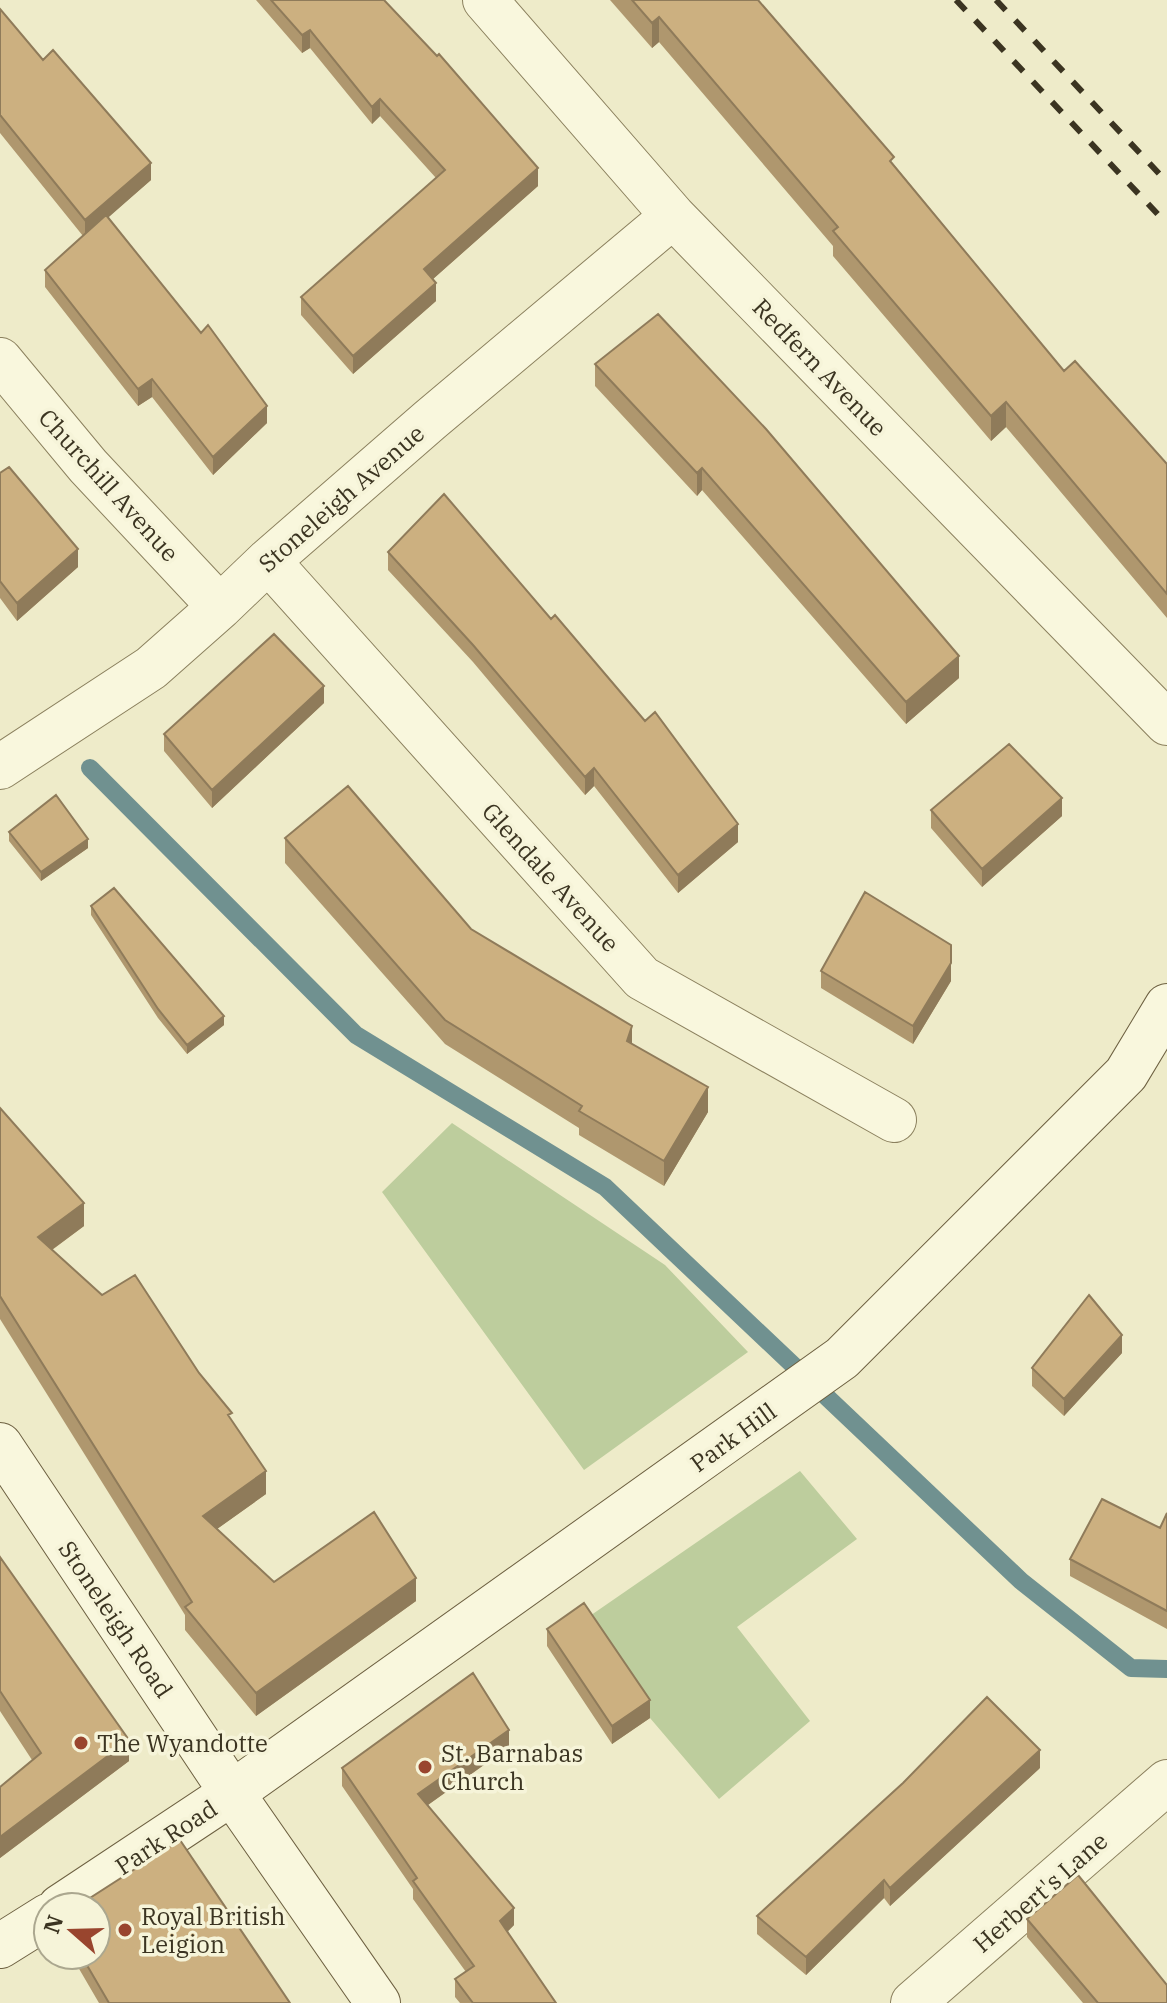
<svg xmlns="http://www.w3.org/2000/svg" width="1167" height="2003" font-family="'IBM Plex Serif',serif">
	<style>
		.green { fill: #bdcd9d }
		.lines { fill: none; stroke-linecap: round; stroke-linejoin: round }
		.stream { stroke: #709190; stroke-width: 18 }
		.street-casing { stroke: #8b805e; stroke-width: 46 }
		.secondary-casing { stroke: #6d6041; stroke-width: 46 }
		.street { stroke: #f9f7dd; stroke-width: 44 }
		.secondary { stroke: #f9f7dd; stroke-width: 44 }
		.rail { stroke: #3b3421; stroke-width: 6; stroke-dasharray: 14 14; stroke-linecap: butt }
		.wall { fill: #af976e }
		.shaded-wall { fill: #8f7b5a }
		.building { fill: #ccb080; stroke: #8f7b5a; stroke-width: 2 }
		.poi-dot { fill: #99452e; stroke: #f6f4d9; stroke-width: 3 }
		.labels { text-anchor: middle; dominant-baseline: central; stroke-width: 7; stroke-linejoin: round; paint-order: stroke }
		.street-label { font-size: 24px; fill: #3b3421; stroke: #f6f4d9 }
		.poi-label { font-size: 24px; fill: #3b3421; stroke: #f6f4d9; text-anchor: start }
	</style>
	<rect width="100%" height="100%" fill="#eeebc9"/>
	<path class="green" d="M452 1123 665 1265 748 1352 584 1470 382 1192Z
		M800 1471 857 1539 737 1627 810 1721 719 1799 650 1718 584 1620Z"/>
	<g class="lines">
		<path class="stream" d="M90 768 356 1035 605 1187 1021 1581 1131 1668 1167 1669"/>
		<defs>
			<path id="street" d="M485 0 673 216 1167 723
				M0 360 88 466 220 607
				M268 561 642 978 894 1120
				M0 767 151 668 220 607 268 561 430 420 673 216
				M913 2003 1167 1782"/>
			<path id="secondary" d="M0 1445 232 1793 378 2003
				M60 1907 232 1793 842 1358 1126 1074 1167 1006
				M0 1946 48 1916"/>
		</defs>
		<use href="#street" class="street-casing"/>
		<use href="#secondary" class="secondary-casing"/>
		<use href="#street" class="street"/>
		<use href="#secondary" class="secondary"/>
		<path class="rail" d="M956 0 1167 224
			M996 0 1167 182"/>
	</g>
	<path class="wall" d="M256 0H384L538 186 433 279 436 301 353 374 301 315V297L436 178 380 116 372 124 310 48 302 53Z
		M610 0H758L1064 371 1167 464V618L1006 427 991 441 833 256V246L659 42 652 48Z
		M0 9 43 60 151 180 108 217 267 423 213 475 152 397 138 406 45 287V270L83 236 0 133Z
		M595 364 959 678 906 724 702 490 697 496 595 386Z
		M0 473 78 567 17 621 0 598Z
		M388 552 551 619 645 721 738 842 678 893 594 786 585 795 473 662 388 570Z
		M324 703 212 808 164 751V734Z
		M931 810 1062 816 982 887 931 828Z
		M9 832 88 848 41 881 9 841Z
		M285 838 471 929 632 1044 708 1112 664 1186 579 1135V1128L445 1044 285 863Z
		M91 906 224 1025 187 1054 158 1018 91 915Z
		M821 971 951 981 913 1044 821 988Z
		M0 1108 84 1226 52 1250 102 1295 199 1373 232 1422 266 1494 217 1529 274 1582 416 1601 256 1716 185 1630V1615L0 1319Z
		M1122 1353 1064 1416 1032 1386V1368Z
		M1167 1513V1629L1070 1576V1559L1160 1528Z
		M0 1557 129 1761 0 1858V1787L32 1760 0 1711Z
		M547 1629 650 1718 612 1744 547 1646Z
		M509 1747 428 1805 514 1925 507 1932 556 2003H460L455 1997V1979L466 1972 413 1899V1889L342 1786V1768Z
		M1040 1768 890 1906 884 1898 806 1975 757 1934V1916Z
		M1027 1919 1167 2003H1083L1027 1937Z
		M71 1955H96L290 2003H99Z"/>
	<path class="shaded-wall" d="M659 17V42L652 48V23Z
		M310 30V48L302 53V35Z
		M380 99V116L372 124V107Z
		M151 163V180L85 238V220Z
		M538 168V186L424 287V269Z
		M436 283V301L353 374V356Z
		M152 379V397L138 406V389Z
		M1006 402V427L991 441V416Z
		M267 406V423L213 475V457Z
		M702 468V490L697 496V473Z
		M78 549V567L17 621V603Z
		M959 656V678L906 724V702Z
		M324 686V703L212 808V790Z
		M594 768V786L585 795V777Z
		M1062 798V816L982 887V869Z
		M738 824V842L678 893V875Z
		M88 839V848L41 881V872Z
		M951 963V981L913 1044V1026Z
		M224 1016V1025L187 1054V1045Z
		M632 1026V1051L627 1041Z
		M708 1087V1112L664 1186V1161Z
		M84 1203V1226L38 1260V1237Z
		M1122 1335V1353L1064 1416V1399Z
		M266 1471V1494L203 1539V1516Z
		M416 1578V1601L256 1716V1693Z
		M650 1700V1718L612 1744V1726Z
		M509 1730V1747L418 1812V1794Z
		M129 1740V1761L0 1858V1837Z
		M1040 1750V1768L890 1906V1888Z
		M884 1880V1898L806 1975V1957Z
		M514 1908V1925L500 1939V1921Z"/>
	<path class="building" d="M271 0H384L437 56 439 54 538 168 424 269 436 283 353 356 301 297 445 170 380 99 372 107 310 30 302 35Z
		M632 0H758L894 157 890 161 1064 371 1075 361 1167 464V594L1006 402 991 416 833 231 838 227 659 17 652 23Z
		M0 9 43 60 53 50 151 163 85 220 0 115Z
		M106 215 201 333 208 325 267 406 213 457 152 379 138 389 45 270Z
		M658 314 766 429 959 656 906 702 702 468 697 473 595 364Z
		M9 467 78 549 17 603 0 581V473Z
		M444 494 551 619 555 615 645 721 655 712 738 824 678 875 594 768 585 777 473 645 388 552Z
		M274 634 324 686 212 790 164 734Z
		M1009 744 1062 798 982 869 931 810Z
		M348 786 471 929 632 1026 627 1041 708 1087 664 1161 579 1111 582 1106 445 1020 285 838Z
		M56 795 88 839 41 872 9 832Z
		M114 888 224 1016 187 1045 158 1009 91 906Z
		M865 892 951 945V963L913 1026 821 971Z
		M0 1108 84 1203 38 1237 102 1295 135 1275 199 1373 232 1413 228 1415 266 1471 203 1516 274 1582 374 1512 416 1578 256 1693 185 1607 192 1602 0 1296Z
		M1089 1295 1122 1335 1064 1399 1032 1368Z
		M1102 1499 1160 1528 1167 1513V1611L1070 1559Z
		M0 1557 129 1740 0 1837V1787L41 1753 0 1691Z
		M584 1603 650 1700 612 1726 547 1629Z
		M473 1673 509 1730 418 1794 514 1908 500 1921 556 2003H473L455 1979 474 1966 413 1881 417 1878 342 1768Z
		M987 1697 1040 1750 890 1888 884 1880 806 1957 757 1916 903 1783Z
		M180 1840 290 2003H109L81 1955H96V1907H76Z
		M1078 1875 1167 1985V2003H1098L1027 1919Z"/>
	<g class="poi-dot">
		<circle cx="81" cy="1743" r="8"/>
		<circle cx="425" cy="1767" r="8"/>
		<circle cx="125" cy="1930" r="8"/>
	</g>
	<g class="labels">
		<g class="street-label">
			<text transform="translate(820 367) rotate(46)">Redfern Avenue</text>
			<text transform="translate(109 485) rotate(48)">Churchill Avenue</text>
			<text transform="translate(341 498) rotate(-41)">Stoneleigh Avenue</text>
			<text transform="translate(551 877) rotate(48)">Glendale Avenue</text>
			<text transform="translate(733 1437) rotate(-36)">Park Hill</text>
			<text transform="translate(116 1619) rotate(56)">Stoneleigh Road</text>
			<text transform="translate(166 1837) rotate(-33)">Park Road</text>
			<text transform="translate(1040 1892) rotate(-41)">Herbert's Lane</text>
		</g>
		<g class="poi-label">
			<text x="97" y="1743">The Wyandotte</text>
			<text x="441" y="1753">St. Barnabas<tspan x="441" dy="28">Church</tspan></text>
			<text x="141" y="1916">Royal British<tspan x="141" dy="28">Leigion</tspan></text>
		</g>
	</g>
	<g transform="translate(72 1931) rotate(290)"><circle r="38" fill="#f6f4d9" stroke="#aba78f" stroke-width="2"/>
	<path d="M0-6L14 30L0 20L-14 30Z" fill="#99452e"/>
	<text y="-12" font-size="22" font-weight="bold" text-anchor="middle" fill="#3b3421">N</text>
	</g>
</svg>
